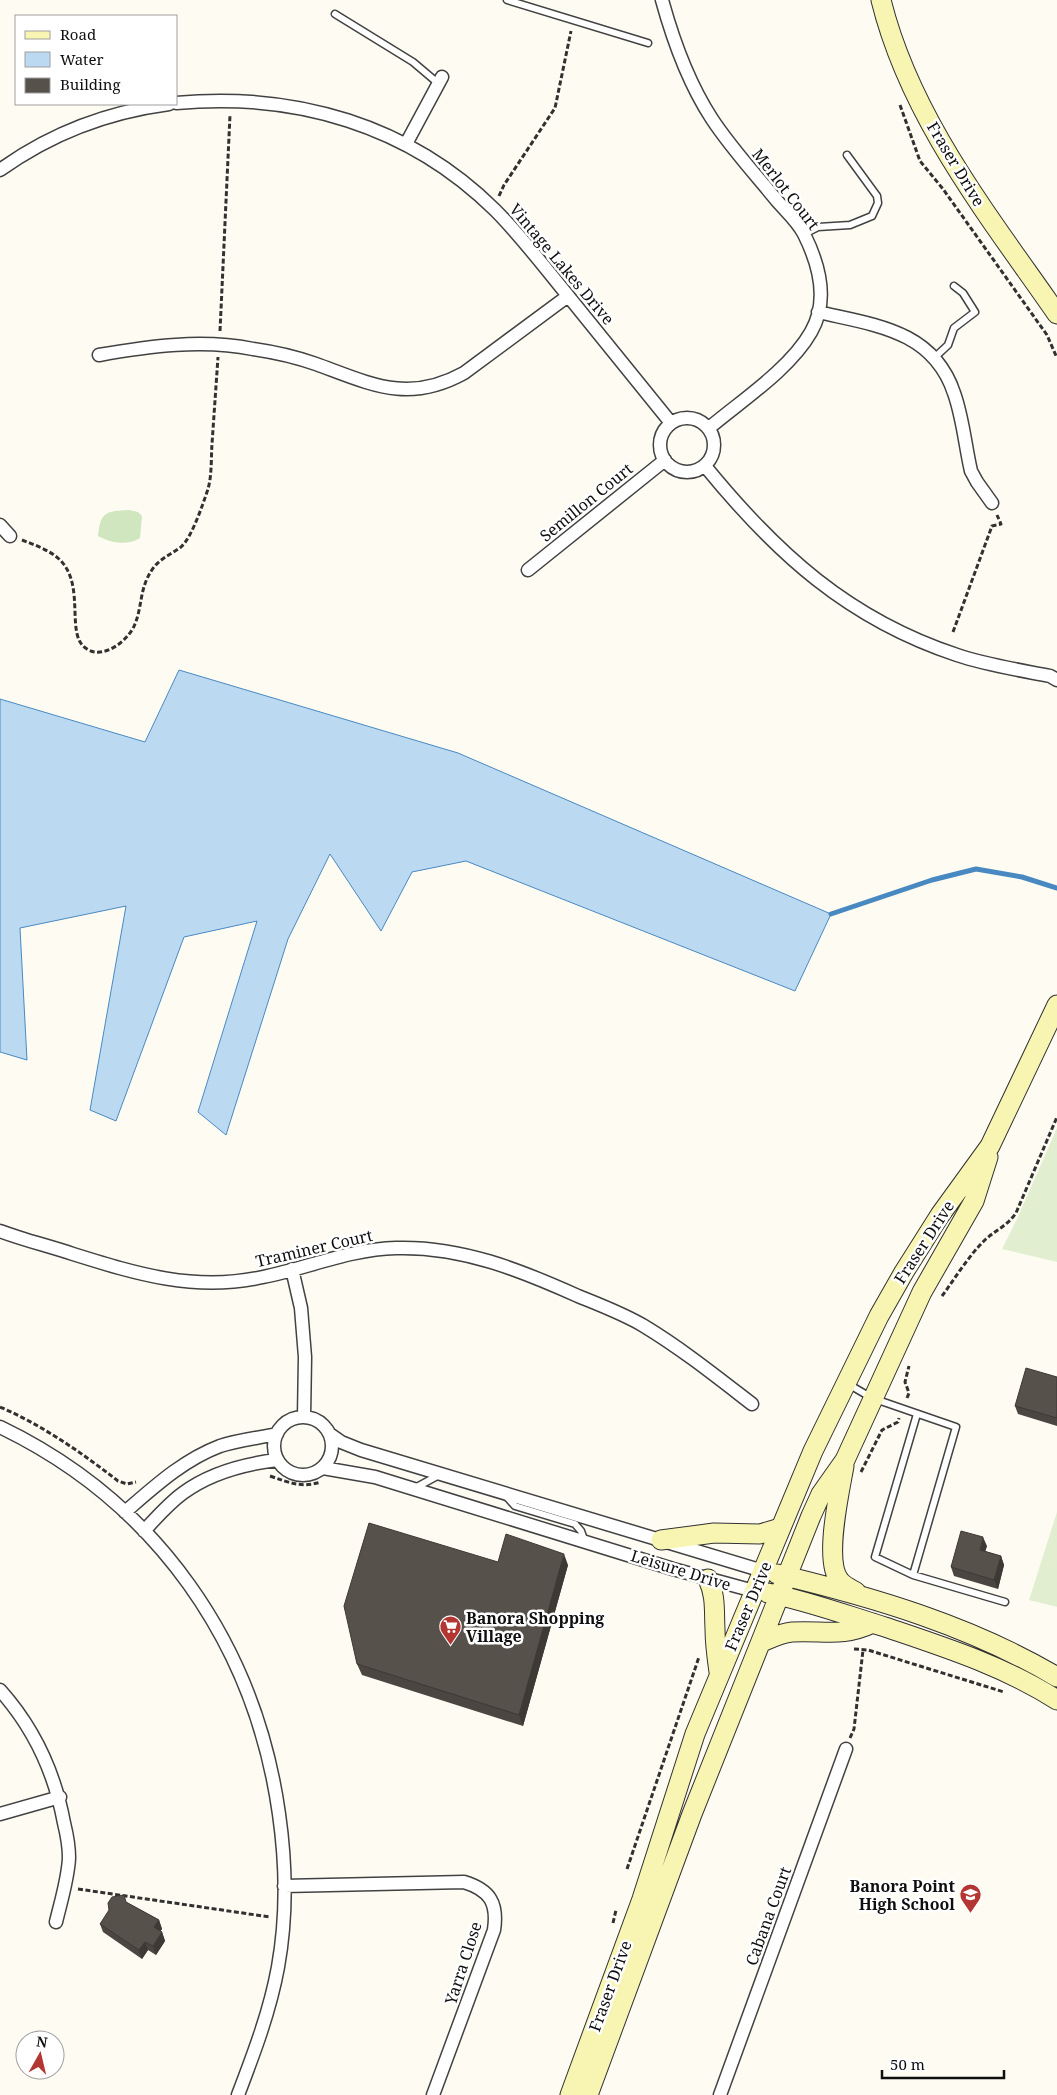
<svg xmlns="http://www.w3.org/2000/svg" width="1057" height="2095" font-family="'Noto Serif',serif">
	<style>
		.green { fill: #d0e6be }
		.pitch { fill: #e1eecf }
		.water { fill: #bbd9f1; stroke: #4989c1 }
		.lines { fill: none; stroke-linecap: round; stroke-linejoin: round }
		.stream { stroke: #4989c1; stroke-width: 5 }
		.lane-casing { stroke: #424242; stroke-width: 9 }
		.street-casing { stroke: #424242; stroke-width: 15 }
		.secondary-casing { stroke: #313131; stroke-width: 21 }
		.path { stroke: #313131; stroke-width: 3; stroke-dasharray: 5 2.5; stroke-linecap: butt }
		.lane { stroke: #fff; stroke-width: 6 }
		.street { stroke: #fff; stroke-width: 12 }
		.secondary { stroke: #f8f5b3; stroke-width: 19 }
		.wall { fill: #4b4641 }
		.shaded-wall { fill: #3d3935 }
		.building { fill: #57514c; stroke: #3d3935 }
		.labels { text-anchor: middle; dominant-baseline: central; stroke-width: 5; stroke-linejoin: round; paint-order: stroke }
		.street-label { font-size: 16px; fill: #0f0f0f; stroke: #fff }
		.poi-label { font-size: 16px; font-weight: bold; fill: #0f0f0f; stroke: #fff; text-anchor: start }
	</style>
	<rect width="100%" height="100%" fill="#fefcf2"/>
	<path class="green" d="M129 510 138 512 142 516 140 538C127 546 111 543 98 536 100 512 106 511 129 510Z"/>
	<path class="pitch" d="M1057 1128V1262L1002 1249 1016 1221Z
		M1057 1512V1607L1029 1600Z"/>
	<path class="water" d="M179 670 458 753 831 914 795 991 466 861 412 872 381 931 330 854 288 939 226 1135 198 1112 257 921 184 937 116 1121 90 1110 126 906 20 928 27 1060 0 1052V699L145 742Z"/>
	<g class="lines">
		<path class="stream" d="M831 914 932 880 976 869 1022 877 1057 888"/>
		<defs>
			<path id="lane" d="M507 0 648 43
				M335 14 413 62 439 84
				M804 234 818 227 850 225 872 216 878 203 877 196 847 155
				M934 358 948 345 954 328 975 312 963 293 954 286
				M848 1384 872 1398 956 1427 913 1575 1005 1602
				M415 1488 439 1475
				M506 1496 515 1506 575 1524 581 1531 585 1542
				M913 1575 875 1557 917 1414"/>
			<path id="street" d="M662 0C673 40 689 84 712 119 731 148 756 175 778 202 787 212 798 222 804 234 819 264 829 301 811 332 790 369 741 401 709 428
				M176 103C295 92 409 125 495 210 522 237 545 268 569 297 603 339 637 381 671 423
				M406 144 442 77
				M0 170C50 134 108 112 169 104
				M818 312C874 325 933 330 954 393 963 418 965 445 971 471L977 482 992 503
				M99 355C150 346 202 339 253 349 274 352 296 357 316 364 371 384 408 404 464 373L568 296
				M660 445a27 27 0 1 1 54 0a27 27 0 1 1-54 0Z
				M705 466C776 553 848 619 957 655 987 665 1019 670 1050 676L1057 680
				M0 525 10 536
				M528 570 665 460
				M0 1231C24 1240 49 1246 73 1254 137 1274 195 1292 263 1277 308 1268 350 1249 396 1248 461 1246 520 1270 578 1296 600 1305 624 1314 644 1326 682 1349 717 1377 752 1404
				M292 1269 301 1308 305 1357 304 1417
				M274 1446a29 29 0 1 1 58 0a29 29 0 1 1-58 0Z
				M0 1427C156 1502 255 1643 279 1814 286 1863 287 1917 278 1967 270 2011 254 2053 238 2095
				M331 1435 341 1442 361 1450 763 1571
				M323 1468 375 1477 673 1569 754 1591
				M125 1512C154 1487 183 1460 220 1446 238 1440 258 1438 277 1434
				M144 1531C156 1518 168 1504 183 1493 210 1473 244 1464 277 1460
				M0 1690C34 1728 55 1774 64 1823 67 1835 69 1846 69 1858 68 1879 61 1901 56 1922
				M0 1814 60 1797
				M284 1886 464 1882C490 1890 498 1903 494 1930L433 2095
				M720 2095 846 1749"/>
			<path id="secondary" d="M881 0C910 118 989 216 1057 314
				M844 1466C840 1490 823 1562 840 1581 844 1586 851 1589 856 1592
				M661 1540 714 1533 760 1534 780 1528
				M777 1574C873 1597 971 1626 1057 1677
				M708 1579C716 1596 714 1611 715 1629 715 1644 717 1658 719 1672
				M768 1593C808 1601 846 1615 885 1627 944 1647 1004 1666 1057 1700
				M762 1642C771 1638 781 1633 792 1632 824 1630 841 1638 873 1623
				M570 2095 642 1899 695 1734 813 1451 879 1316 904 1272 940 1215 990 1146 1057 1005
				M588 2095 692 1814 811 1516 821 1494 845 1460 922 1292 974 1201 988 1157"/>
		</defs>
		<use href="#lane" class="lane-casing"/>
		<use href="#street" class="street-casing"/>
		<use href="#secondary" class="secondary-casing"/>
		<path class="path" d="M900 105 920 161 943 189 1047 335 1057 358
			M499 196 504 185 555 108 571 31
			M220 331 230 115
			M22 540C35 545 49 550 59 559 87 585 64 636 87 649 104 660 129 640 135 624 143 604 139 587 154 567 161 558 172 554 181 547 192 537 203 504 208 489 212 475 211 458 212 444 214 415 216 386 218 357
			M953 632 992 526 1001 524 997 515
			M942 1296C956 1277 969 1255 986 1239 996 1230 1008 1225 1016 1213L1057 1117
			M907 1398 909 1393 905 1382 909 1366
			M0 1407C42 1425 82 1453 118 1481L127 1484 136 1482
			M861 1472 882 1430 898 1422 899 1418
			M270 1476C290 1483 301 1488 321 1482
			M854 1649 868 1650 1004 1692
			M850 1738 854 1729 863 1650
			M627 1869 699 1657
			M78 1889 270 1917
			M613 1923 616 1910"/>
		<use href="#lane" class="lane"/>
		<use href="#street" class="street"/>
		<use href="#secondary" class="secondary"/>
	</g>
	<path class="wall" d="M1057 1377V1426L1018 1414 1015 1406Z
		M987 1546 985 1551 1001 1556 1004 1565 998 1589 954 1576 951 1567Z
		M498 1562 568 1565 523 1726 362 1675 357 1664Z
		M126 1902 159 1920 162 1929 160 1931 162 1932 165 1941 156 1955 148 1950 142 1959 103 1932 100 1924Z"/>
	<path class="shaded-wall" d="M983 1537 987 1546 983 1558 980 1550Z
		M564 1554 568 1565 523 1726 519 1715Z
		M1001 1556 1004 1565 998 1589 994 1580Z
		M159 1920 162 1929 157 1936 154 1927Z
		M162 1932 165 1941 156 1955 153 1946Z
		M145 1942 148 1950 142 1959 139 1950Z"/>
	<path class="building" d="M1026 1368 1057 1377V1418L1015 1406Z
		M369 1523 498 1562 506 1534 564 1554 519 1715 357 1664 344 1606Z
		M961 1531 983 1537 980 1550 1001 1556 994 1580 951 1567Z
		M124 1895 126 1902 159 1920 154 1927 162 1932 153 1946 145 1942 139 1950 100 1924 109 1910 108 1903 112 1897Z"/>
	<defs>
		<symbol id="supermarket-pin" viewBox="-11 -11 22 30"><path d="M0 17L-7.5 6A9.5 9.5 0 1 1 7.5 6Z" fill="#b33633" stroke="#fff"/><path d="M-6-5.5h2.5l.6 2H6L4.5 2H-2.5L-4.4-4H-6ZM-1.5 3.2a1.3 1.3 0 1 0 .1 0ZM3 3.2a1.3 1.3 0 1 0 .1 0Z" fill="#fff"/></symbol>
		<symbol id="school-pin" viewBox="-11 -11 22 30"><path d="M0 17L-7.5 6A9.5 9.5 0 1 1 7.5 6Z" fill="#b33633" stroke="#fff"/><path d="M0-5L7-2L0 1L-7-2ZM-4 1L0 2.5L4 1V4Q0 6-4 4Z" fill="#fff"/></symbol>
	</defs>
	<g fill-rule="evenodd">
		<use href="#supermarket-pin" x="438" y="1614" width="25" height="34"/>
		<use href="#school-pin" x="958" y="1882" width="25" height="34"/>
	</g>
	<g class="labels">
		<g class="street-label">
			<text transform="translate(956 164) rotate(59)">Fraser Drive</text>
			<text transform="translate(786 189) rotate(52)">Merlot Court</text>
			<text transform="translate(562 264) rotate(50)">Vintage Lakes Drive</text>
			<text transform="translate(586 502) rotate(-39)">Semillon Court</text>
			<text transform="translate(924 1242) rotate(-57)">Fraser Drive</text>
			<text transform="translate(314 1248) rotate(-13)">Traminer Court</text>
			<text transform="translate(681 1570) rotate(17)">Leisure Drive</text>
			<text transform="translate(748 1606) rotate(-67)">Fraser Drive</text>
			<text transform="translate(768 1916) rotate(-70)">Cabana Court</text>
			<text transform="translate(463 1963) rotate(-72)">Yarra Close</text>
			<text transform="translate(610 1986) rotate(-70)">Fraser Drive</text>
		</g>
		<g class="poi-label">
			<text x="466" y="1618">Banora Shopping<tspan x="466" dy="18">Village</tspan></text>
			<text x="955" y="1886" text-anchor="end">Banora Point<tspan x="955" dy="18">High School</tspan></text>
		</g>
	</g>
	<rect x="15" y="15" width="162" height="90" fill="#ffffff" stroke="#9f9f9f"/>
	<rect x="25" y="31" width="25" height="8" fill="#f8f5b3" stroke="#9f9f9f"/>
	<text x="60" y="40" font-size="15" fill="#0f0f0f">Road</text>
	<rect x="25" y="52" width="25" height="15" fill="#bbd9f1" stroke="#9f9f9f"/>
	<text x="60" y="65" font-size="15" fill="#0f0f0f">Water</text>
	<rect x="25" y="78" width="25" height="15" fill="#57514c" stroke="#9f9f9f"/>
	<text x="60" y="90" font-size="15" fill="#0f0f0f">Building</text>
	<g transform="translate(40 2055) rotate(8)"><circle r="24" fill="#ffffff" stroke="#9f9f9f"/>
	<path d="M0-4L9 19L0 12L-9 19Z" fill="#b33633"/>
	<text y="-8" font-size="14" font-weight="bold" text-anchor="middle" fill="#0f0f0f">N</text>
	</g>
	<path d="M882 2070v8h122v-8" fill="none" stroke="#0f0f0f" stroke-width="2.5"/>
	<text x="890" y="2070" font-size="15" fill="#0f0f0f" stroke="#ffffff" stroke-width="4" paint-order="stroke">50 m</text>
</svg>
